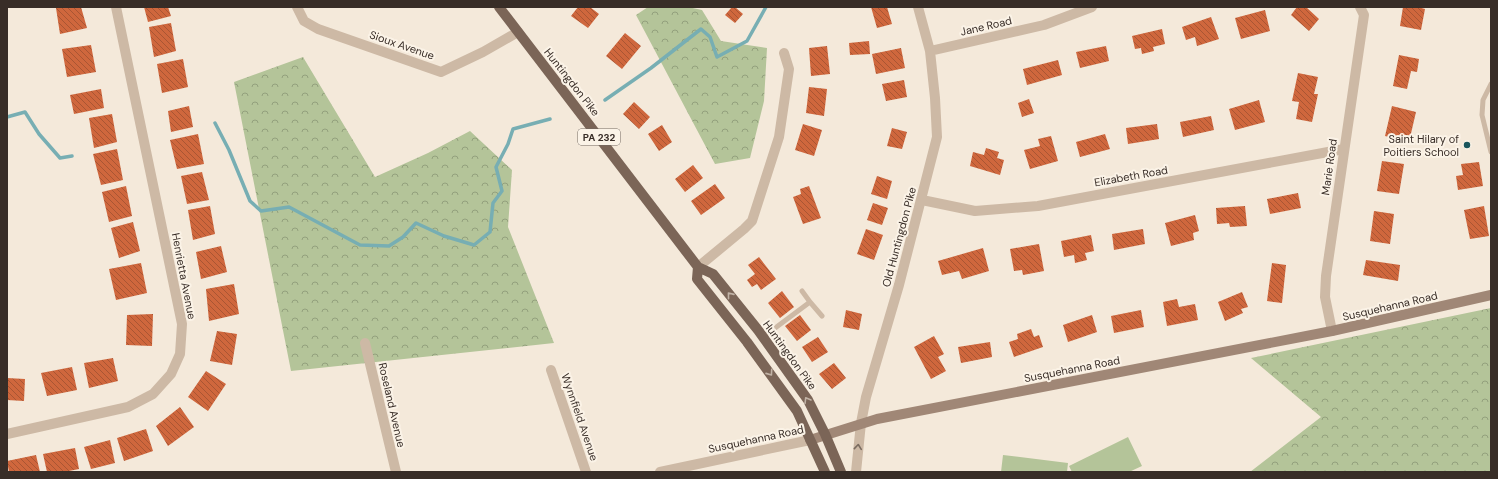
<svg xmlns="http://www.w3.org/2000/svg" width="1498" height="479" font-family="'DM Sans',sans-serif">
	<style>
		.grass { fill: #b4c499 }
		.forest { fill: url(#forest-crowns) }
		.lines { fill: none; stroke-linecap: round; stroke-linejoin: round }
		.stream { stroke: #77aeb3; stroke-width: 3.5 }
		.building { fill: url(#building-back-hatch) }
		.service { stroke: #cdb9a5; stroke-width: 5 }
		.minor { stroke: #cdb9a5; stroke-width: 10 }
		.secondary { stroke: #a08776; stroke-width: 10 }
		.primary { stroke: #7b6557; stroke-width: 10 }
		.oneway { stroke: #c1b3a6 }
		.oneway2 { stroke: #7b6c60 }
		.poi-dot { fill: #19555c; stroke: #fbf3e7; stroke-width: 1.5 }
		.labels { text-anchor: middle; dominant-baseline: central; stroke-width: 4; stroke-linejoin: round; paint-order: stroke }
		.shield { fill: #fbf3e7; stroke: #726861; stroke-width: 1 }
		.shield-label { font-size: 10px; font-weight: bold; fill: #382d27 }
		.street-label { font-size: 11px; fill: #382d27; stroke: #fbf3e7 }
		.poi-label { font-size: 11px; fill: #382d27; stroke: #fbf3e7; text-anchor: end }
	</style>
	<defs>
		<pattern id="forest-crowns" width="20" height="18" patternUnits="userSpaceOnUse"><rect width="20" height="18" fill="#b4c499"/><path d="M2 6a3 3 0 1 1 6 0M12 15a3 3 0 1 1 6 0" fill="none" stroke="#93a07d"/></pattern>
		<pattern id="building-back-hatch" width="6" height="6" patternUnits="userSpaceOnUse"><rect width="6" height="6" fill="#cf673d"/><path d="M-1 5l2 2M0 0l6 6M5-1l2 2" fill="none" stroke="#a95533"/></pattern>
	</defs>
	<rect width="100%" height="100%" fill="#f4e9da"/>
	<path class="grass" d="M1128 437 1142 466 1129 472H1072L1069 466Z
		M1003 455 1068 463 1067 472H1001Z"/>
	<path class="forest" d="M648 7H688L702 10 721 41 767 48 764 101 750 158 715 164 636 15Z
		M303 57 375 177 428 153 470 131 512 170 508 227 554 343 291 371 234 82Z
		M1491 308V472H1250L1321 417 1251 358Z"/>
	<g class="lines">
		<path class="stream" d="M605 100 651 68 701 29 710 37 717 57 747 41 766 7
			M7 117 25 112 39 134 60 158 72 156
			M215 123 229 150 250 201 261 211 289 207 360 245 389 246 403 237 416 223 444 236 474 245 490 232 493 203 502 191 496 167 508 144 513 129 550 119"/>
	</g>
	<path class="building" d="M63 7H81L87 28 60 34 56 8Z
		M144 7H168L171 16 148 22Z
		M578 7H590L599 14 588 28 571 16Z
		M732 7H735L743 14 735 23 725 15Z
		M871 7H887L892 24 877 28Z
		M1297 7H1306L1319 19 1309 31 1291 15Z
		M1403 7H1418L1425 9 1421 30 1400 26Z
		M1265 10 1270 31 1241 39 1235 18Z
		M1211 17 1219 39 1197 46 1195 37 1186 40 1182 27Z
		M171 23 176 51 154 57 149 27Z
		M1162 29 1165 44 1153 47 1154 51 1142 54 1141 48 1135 49 1132 36Z
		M625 33 641 46 622 69 606 56Z
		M869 41 870 54 850 55 849 43Z
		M91 45 96 72 67 77 62 49Z
		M827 46 830 74 811 76 809 48Z
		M1106 46 1109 61 1080 68 1076 52Z
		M901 48 905 68 876 74 872 54Z
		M1399 55 1419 59 1417 72 1411 71 1407 89 1393 86Z
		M183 59 188 87 162 93 157 64Z
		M1058 60 1062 75 1027 85 1023 69Z
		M1298 73 1318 77 1314 94H1318L1312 122 1296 119 1299 102 1292 101Z
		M904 80 907 97 886 101 882 84Z
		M809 87 827 89 824 116 806 113Z
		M101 89 104 108 74 114 70 95Z
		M1029 99 1034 113 1022 117 1018 103Z
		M1259 100 1265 122 1235 130 1229 109Z
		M634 102 650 117 639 129 623 114Z
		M189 106 193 127 171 132 168 111Z
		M1392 106 1416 112 1409 142 1385 136Z
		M112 114 117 142 94 148 89 118Z
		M1211 116 1214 130 1183 137 1180 122Z
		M803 124 822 130 814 156 795 150Z
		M1157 124 1159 139 1128 144 1126 128Z
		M662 125 672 142 659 151 648 134Z
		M892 128 907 132 902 149 887 146Z
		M198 134 204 164 177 169 170 140Z
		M1105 134 1110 149 1080 157 1076 142Z
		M1051 136 1058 161 1030 169 1024 150 1040 146 1038 139Z
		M986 148 999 152 997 158 1004 160 1000 175 970 166 973 152 984 155Z
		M117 149 123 180 101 185 93 154Z
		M1382 161 1404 164 1399 194 1377 191Z
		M1479 162 1483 186 1458 190 1456 176 1463 175 1461 164Z
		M693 165 703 178 685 192 675 179Z
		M202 172 209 200 187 204 181 176Z
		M877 176 892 181 887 199 871 194Z
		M715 184 725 198 701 215 691 201Z
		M126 186 132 216 109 222 102 192Z
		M809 186 821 218 803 224 793 197 801 194 800 189Z
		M1298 193 1301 208 1270 214 1267 199Z
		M873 203 888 208 882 225 867 220Z
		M210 206 215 234 193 240 188 210Z
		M1245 206 1247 226 1230 227 1229 223 1217 224 1216 208Z
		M1484 206 1489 236 1470 239 1464 210Z
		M1374 211 1394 214 1390 244 1370 241Z
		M1195 215 1199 231 1193 233 1194 240 1171 246 1165 223Z
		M133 222 140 251 119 258 111 228Z
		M866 229 883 235 874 260 857 254Z
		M1143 229 1145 244 1114 250 1112 234Z
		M1091 235 1094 251 1085 253 1087 260 1075 263 1074 255 1064 257 1061 241Z
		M1039 244 1044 271 1023 275 1022 270 1014 271 1010 249Z
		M221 246 227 272 201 279 196 252Z
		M983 248 989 271 962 279 959 271 942 275 938 261Z
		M759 257 776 279 761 290 757 284 752 287 747 280 755 274 748 265Z
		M1366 260 1400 265 1398 281 1363 275Z
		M141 263 147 293 116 300 109 269Z
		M1272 263 1286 265 1282 303 1267 301Z
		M234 284 239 314 209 321 206 289Z
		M782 291 794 307 780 318 768 303Z
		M1242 292 1248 307 1241 309 1243 313 1225 321 1218 302Z
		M1177 299 1179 307 1195 304 1198 320 1167 326 1163 302Z
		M846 310 862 314 859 330 843 327Z
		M1141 310 1144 327 1114 333 1111 316Z
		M153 314 152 346 126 345 127 315Z
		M800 315 811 330 797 341 785 326Z
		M1092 315 1097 332 1068 342 1063 325Z
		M1031 329 1034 337 1039 335 1043 347 1014 357 1009 342 1018 339 1017 334Z
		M217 331 237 334 232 365 210 361Z
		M934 336 944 354 938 357 946 371 931 379 914 347Z
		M818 337 828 352 812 362 802 347Z
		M990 342 992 357 961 363 958 347Z
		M113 358 118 381 89 388 84 363Z
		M834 363 846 378 832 389 819 374Z
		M72 367 77 390 47 396 41 373Z
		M206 371 226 384 208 411 188 397Z
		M7 378 25 379 24 401 7 400Z
		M180 407 194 427 168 446 156 426Z
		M146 429 153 451 124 461 117 438Z
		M110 440 115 463 91 469 84 447Z
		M75 448 79 469 64 472H47L43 454Z
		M36 455 40 472H9L7 461Z"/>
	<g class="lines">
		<path class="service" d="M1491 84 1483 100 1482 115 1491 152
			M810 302 822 316
			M763 337 810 302 802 291"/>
		<path class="minor" d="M297 7 304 21 318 29 441 72 483 52 518 32
			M930 51 1044 25 1092 7
			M922 200 975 211 1038 206 1344 149
			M698 267 744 229 752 221 779 137 789 69 784 53
			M1332 331 1325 297 1326 276 1364 15 1360 7
			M365 343 396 472
			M551 370 586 472
			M7 434 128 407 153 394 171 374 180 354 182 324 116 7
			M660 472 810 440
			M856 472 861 423 866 397 899 285 937 137 935 98 930 51 918 7"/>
		<path class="secondary" d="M810 440 877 419 1332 331 1491 295"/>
		<path class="primary" d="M499 7 698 267 713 274 758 330 808 400 825 434 841 472
			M698 267 697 279 747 342 797 411 825 472"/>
	</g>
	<defs><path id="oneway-chevron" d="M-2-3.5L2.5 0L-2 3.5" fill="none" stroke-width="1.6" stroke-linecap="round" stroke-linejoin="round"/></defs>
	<g class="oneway">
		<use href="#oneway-chevron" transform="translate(730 295) rotate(-129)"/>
		<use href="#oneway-chevron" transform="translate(770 373) rotate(55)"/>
		<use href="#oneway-chevron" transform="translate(807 400) rotate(-121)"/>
	</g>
	<use class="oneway2" href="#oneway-chevron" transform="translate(858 447) rotate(-84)"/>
	<circle class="poi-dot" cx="1467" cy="145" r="4"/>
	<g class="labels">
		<rect class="shield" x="578" y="129" width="42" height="16" rx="3"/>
		<g class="shield-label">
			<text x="599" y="137">PA 232</text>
		</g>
		<g class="street-label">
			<text transform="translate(986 26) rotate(-13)">Jane Road</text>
			<text transform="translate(402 45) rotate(19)">Sioux Avenue</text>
			<text transform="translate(572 82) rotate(52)">Huntingdon Pike</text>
			<text transform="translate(1329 167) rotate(-82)">Marie Road</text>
			<text transform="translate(1131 176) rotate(-10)">Elizabeth Road</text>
			<text transform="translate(899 237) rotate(-75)">Old Huntingdon Pike</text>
			<text transform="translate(184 276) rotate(79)">Henrietta Avenue</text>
			<text transform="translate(1390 306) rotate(-13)">Susquehanna Road</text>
			<text transform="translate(790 355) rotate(54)">Huntingdon Pike</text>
			<text transform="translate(1072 369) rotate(-11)">Susquehanna Road</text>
			<text transform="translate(392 405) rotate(77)">Roseland Avenue</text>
			<text transform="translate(580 417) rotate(71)">Wynnfield Avenue</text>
			<text transform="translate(756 439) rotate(-12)">Susquehanna Road</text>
		</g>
		<g class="poi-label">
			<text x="1459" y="139">Saint Hilary of<tspan x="1459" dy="13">Poitiers School</tspan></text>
		</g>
	</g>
	<rect width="1498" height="479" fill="none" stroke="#382d27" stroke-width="16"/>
</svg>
